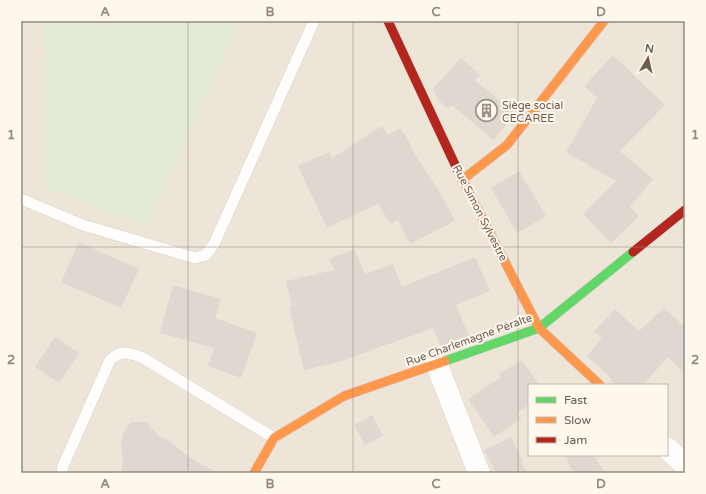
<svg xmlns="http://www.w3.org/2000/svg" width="706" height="494" font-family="'Varela Round',sans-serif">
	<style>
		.residential { fill: #eee5d9; fill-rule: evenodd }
		.green { fill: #e3ebd7 }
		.building { fill: #dfd8d1 }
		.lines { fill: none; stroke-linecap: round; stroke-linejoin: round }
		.lane-casing { stroke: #d5cfc9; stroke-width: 12 }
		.street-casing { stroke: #d5cfc9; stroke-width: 23 }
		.fast-casing { stroke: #d5cfc9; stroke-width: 10 }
		.slow-casing { stroke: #d5cfc9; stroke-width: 10 }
		.jam-casing { stroke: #d5cfc9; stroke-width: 10 }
		.lane { stroke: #fefdfc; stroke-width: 11 }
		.street { stroke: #fefdfc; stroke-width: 22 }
		.fast { stroke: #63d668; stroke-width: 9 }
		.slow { stroke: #ff974d; stroke-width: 9 }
		.jam { stroke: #b3261e; stroke-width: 9 }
		.grid { fill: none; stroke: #98887d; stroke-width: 1; stroke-opacity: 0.55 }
		.labels { text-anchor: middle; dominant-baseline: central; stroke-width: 4; stroke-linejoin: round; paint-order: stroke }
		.poi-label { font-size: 11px; fill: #705b4e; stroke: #fdf7ed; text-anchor: start }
		.street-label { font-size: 11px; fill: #705b4e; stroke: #fdf7ed }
		.neatline { fill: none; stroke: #98887d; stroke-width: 1.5 }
		.grid-label { font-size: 13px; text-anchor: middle; font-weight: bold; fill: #98887d }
	</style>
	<rect width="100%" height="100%" fill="#f6f2eb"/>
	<path class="residential" d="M21 21H685V473H21ZM529 385H667V455H529Z"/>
	<path class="green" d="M44 21H240L147 226 46 189Z"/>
	<path class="building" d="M613 55 665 105 620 151 653 179 630 207 639 216 611 243 583 214 616 181 566 152 597 98 584 86Z
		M461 58 480 75 475 80 516 114 493 140 452 105 449 109 439 101 433 89Z
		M382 126 388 135 400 128 411 145 410 146 443 198 455 221 410 244 398 220 391 224 378 204 327 228 298 166 329 152 332 158Z
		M519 171 546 216 517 233 491 188Z
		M79 242 139 269 121 308 61 282Z
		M354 249 365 274 393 264 402 287 475 257 490 291 456 305 469 336 441 347 433 328 347 359V360L304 370 289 307 292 306 286 281 334 270 329 259Z
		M173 285 221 299 215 318 257 333 241 378 208 366 214 348 160 333Z
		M664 308 685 327V375L668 357 643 385H612V381L609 376 587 356 602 338 594 331 615 309 639 331Z
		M55 337 79 353 59 383 35 367Z
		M522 360 539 385H529V405L517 413 521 419 494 437 468 399 501 377 499 374Z
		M372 415 383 436 365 445 354 425Z
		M131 422H146L158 435 172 443 189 457 217 473H121L123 462 121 443 123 434Z
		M511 437 523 461 521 462 528 473H496L484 450Z
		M565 455H594L605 473H573Z"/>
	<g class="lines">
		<defs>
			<path id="lane" d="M21 199 83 225 195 258 206 255 214 244 314 21
				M62 473 63 466 110 360C122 349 130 353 143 358L274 438"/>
			<path id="street" d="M437 365 479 473
				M667 448 685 465"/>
			<path id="fast" d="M445 361 539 328 633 252"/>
			<path id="slow" d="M458 171 539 328 600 385
				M462 180 507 145 604 21
				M254 473 274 438 344 396 445 361"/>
			<path id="jam" d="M388 21 458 171
				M633 252 685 210"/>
		</defs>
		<use href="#lane" class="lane-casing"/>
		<use href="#street" class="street-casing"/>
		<use href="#fast" class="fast-casing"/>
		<use href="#slow" class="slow-casing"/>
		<use href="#jam" class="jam-casing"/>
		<use href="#lane" class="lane"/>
		<use href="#street" class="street"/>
		<use href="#fast" class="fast"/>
		<use href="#slow" class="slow"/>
		<use href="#jam" class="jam"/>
	</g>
	<path class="grid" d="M188 21V473M353 21V473M518 21V473M21 247H685"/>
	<defs>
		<symbol id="building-ring" viewBox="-11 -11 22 22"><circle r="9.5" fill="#fdf7ed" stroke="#9f9085" stroke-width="1.5"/><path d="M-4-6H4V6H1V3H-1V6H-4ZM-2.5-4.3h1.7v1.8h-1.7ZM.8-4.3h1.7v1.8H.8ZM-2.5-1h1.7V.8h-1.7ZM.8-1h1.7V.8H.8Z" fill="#9f9085"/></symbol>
	</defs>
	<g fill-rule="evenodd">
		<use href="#building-ring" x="474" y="98" width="25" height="25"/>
	</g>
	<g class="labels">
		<g class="poi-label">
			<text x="502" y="105">Siège social<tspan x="502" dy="13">CECAREE</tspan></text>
		</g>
		<g class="street-label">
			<text transform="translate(480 213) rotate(63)">Rue Simon Sylvestre</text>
			<text transform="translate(469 340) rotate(-20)">Rue Charlemagne Péralte</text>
		</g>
	</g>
	<rect width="706" height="494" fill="none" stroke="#fdf7ed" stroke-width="44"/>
	<rect x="528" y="384" width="140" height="72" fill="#fdf7ed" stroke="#c5b9ad"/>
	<rect x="536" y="397" width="20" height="6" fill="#63d668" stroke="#c5b9ad"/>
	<text x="564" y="404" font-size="12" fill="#705b4e">Fast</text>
	<rect x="536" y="417" width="20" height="6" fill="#ff974d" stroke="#c5b9ad"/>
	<text x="564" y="424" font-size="12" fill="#705b4e">Slow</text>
	<rect x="536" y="437" width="20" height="6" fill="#b3261e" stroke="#c5b9ad"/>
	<text x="564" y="444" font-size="12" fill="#705b4e">Jam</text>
	<g transform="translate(648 58) rotate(9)" stroke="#fdf7ed" stroke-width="3" paint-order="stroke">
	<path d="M0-3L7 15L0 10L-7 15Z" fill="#705b4e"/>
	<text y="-6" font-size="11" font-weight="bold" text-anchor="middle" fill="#705b4e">N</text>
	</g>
	<rect x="22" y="22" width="662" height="450" class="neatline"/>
	<g class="grid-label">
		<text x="105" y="16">A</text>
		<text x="270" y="16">B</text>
		<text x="436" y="16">C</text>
		<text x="601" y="16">D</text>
		<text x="11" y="139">1</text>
		<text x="695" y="139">1</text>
		<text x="11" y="364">2</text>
		<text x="695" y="364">2</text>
		<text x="105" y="488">A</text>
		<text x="270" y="488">B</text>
		<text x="436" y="488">C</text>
		<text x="601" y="488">D</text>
	</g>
</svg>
